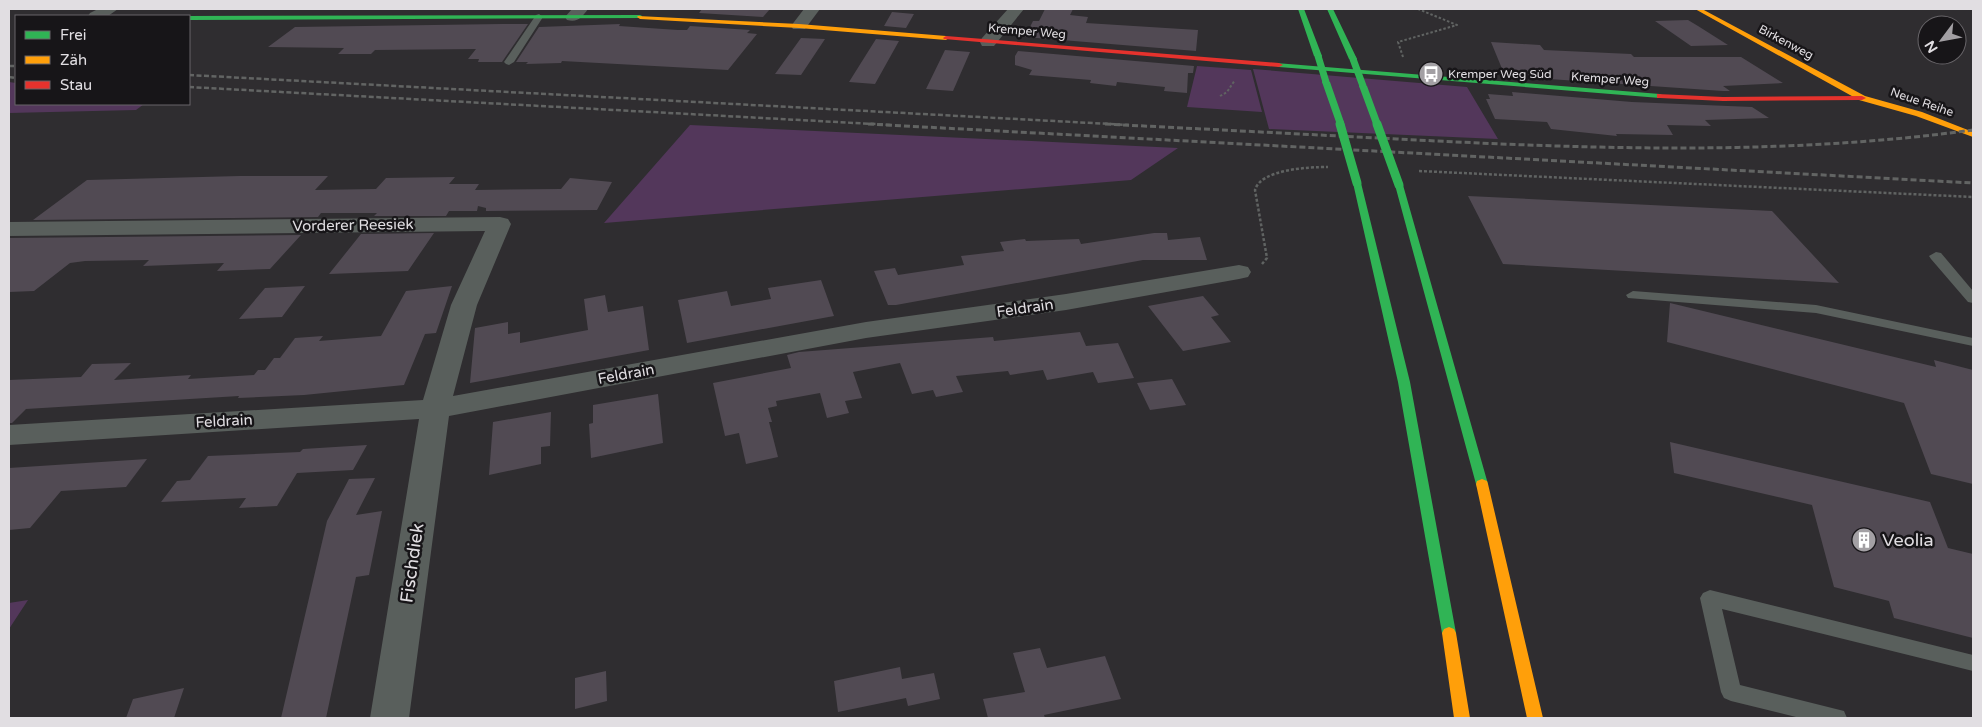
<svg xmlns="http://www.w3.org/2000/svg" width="1982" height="727" font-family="'Varela Round',sans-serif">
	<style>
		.green { fill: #53375b }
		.building { fill: #514a53 }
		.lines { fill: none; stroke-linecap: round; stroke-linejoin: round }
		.path-far1 { stroke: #606362; stroke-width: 2; stroke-dasharray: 2.5 2; stroke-linecap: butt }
		.path { stroke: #606362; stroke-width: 2.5; stroke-dasharray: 3 2; stroke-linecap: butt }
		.lane { fill: #595f5c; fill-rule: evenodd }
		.street { fill: #595f5c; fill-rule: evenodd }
		.fast { fill: #30b455; fill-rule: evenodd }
		.slow { fill: #ff9f0a; fill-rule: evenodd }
		.jam { fill: #e5322d; fill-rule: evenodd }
		.rail-far1 { stroke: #626463; stroke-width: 2.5; stroke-dasharray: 5 2.5; stroke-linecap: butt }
		.rail { stroke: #626463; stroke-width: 3; stroke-dasharray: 6 3; stroke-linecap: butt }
		.fast-bridge-far1 { stroke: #30b455; stroke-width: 7 }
		.fast-bridge { stroke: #30b455; stroke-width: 9 }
		.labels { text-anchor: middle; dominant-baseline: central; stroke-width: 5; stroke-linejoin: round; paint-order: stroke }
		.far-street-label { font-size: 12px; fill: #e1dee2; stroke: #171518 }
		.far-poi-label { font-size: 12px; fill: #e1dee2; stroke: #171518; text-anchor: start }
		.street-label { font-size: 15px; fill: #e1dee2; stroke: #171518 }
		.near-poi-label { font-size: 18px; fill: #e1dee2; stroke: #171518; text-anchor: start }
		.near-street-label { font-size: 18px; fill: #e1dee2; stroke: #171518 }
	</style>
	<rect width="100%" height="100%" fill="#2f2d30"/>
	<path class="green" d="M1197 66 1251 70 1262 112 1187 107Z
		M1253 69 1467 87 1498 139 1269 129Z
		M9 82 16 83V104H144L136 110 9 113Z
		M690 125 1178 148 1131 180 604 223Z
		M28 600 9 629V603Z"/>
	<path class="building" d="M702 9H770L763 17 699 13Z
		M1045 9H1073L1070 15 1088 17 1086 23 1198 30 1196 51 1025 37 1033 21H1039Z
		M892 12 914 14 906 28 884 26Z
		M1688 20 1698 26 1728 45 1691 46 1655 21Z
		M502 24H528L502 62H478L479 59H468L476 49 375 50 371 54H338L344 48 268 47 295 27Z
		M620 24 619 26 678 30H687L690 26 750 30 747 33 757 34 728 70 562 61 561 63 526 64 528 62H516L539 27Z
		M801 38 825 39 801 75 775 74Z
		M876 39 899 41 875 84 849 82Z
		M1491 42 1540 45 1544 50 1631 54 1634 57H1741L1783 83 1723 86 1730 91H1723L1505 76Z
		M945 50 970 52 953 91 926 89Z
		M1018 51 1194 66 1193 73H1188L1187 93 1164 91 1165 87 1117 82 1116 86 1090 83 1091 80 1029 75 1032 70 1015 65V56Z
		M1512 92 1632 102 1752 107 1769 118 1705 120 1711 126 1667 125 1673 135 1616 134 1617 136 1551 129 1547 122 1495 119 1486 99H1490L1488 94 1513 96Z
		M240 176H328L315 190 376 189 386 178 455 177 449 184H479L475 190 561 189 570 178 612 182 597 210 486 211V208L478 206 477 211H449L446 216H374L377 213H321L318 217 33 220 87 180Z
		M1468 196 1772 211 1839 283 1503 264Z
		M434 233 408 271 329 274 361 234Z
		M1154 233H1167L1168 240 1200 237 1207 260H1143L896 305H888L874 271 895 268 898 275 964 265 961 256 1004 251 1000 242 1025 239 1026 241 1079 239 1081 244Z
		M301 235 270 269 217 271 224 263 143 266 149 260 85 261 70 263 34 291 9 292V238Z
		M821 280 834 316 687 343 678 300 727 291 731 306 771 299 768 288Z
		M305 286 282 317 239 319 265 288Z
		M452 286 436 333 425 334 404 385 304 395 238 398 239 396 26 409 12 423H9V380L81 377 92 364 131 363 114 380 191 375 188 379 254 375 258 370H265L274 358H280L295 338 323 336 319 341 381 336 406 291Z
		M605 295 608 312 643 306 649 350 470 383 475 328 508 322V334L520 332V343L588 330 584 299Z
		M1203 296 1219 315 1211 317 1231 342 1183 351 1148 306Z
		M1670 303 1936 367 1934 360 1973 370V484L1931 474 1904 403 1667 342Z
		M1080 332 1086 346 1118 343 1134 378 1098 383 1093 372 1047 380 1043 370 1010 375 1008 371 956 376 963 392 936 397 933 390 912 394 900 363 853 372 862 398 845 401 849 413 827 418 820 393 776 401 777 406 768 408 772 422H769L778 457 746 464 739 433 725 436 713 383 791 368 787 355 799 352 993 337 994 341Z
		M1172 379 1186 405 1150 410 1137 383Z
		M658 394 663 443 591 458 589 424 593 423V405Z
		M551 412 550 446 541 447V464L489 475 493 422Z
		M1670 442 1930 502 1948 548 1973 554V638L1894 618 1889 601 1834 587 1812 505 1674 473Z
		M367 445 353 470 297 473 277 506 239 508 246 498 161 502 177 481 190 480 208 456 300 452 303 449Z
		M147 459 126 487 61 491 30 528 9 530V468Z
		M375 478 356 515 382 511 369 575 356 577 326 718H281L327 521 349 479Z
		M1040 648 1047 668 1105 656 1121 699 1044 715 1045 718H988L983 699 1025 692 1013 653Z
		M900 667 902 679 934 673 940 699 908 706 906 698 838 712 834 681Z
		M606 671 607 701 575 709V678Z
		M184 688 174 718H126L133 699Z"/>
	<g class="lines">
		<path class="path-far1" d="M1403 57 1398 42 1457 25 1418 9
			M1220 96 1227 92 1235 80"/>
		<path class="path" d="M1419 171 1973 197
			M1262 264 1267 258 1255 190C1261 169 1309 167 1328 167"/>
		<path class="lane" d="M539 14 543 17 514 62 509 65 506 64 504 62 536 15Z
			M1936 252 1941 253 1973 291V303L1968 302 1931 259 1929 256Z
			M1633 291 1816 305 1973 338V346L1816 313 1628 298 1626 295Z
			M1710 590 1973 655V671L1722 609 1740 685 1844 711 1847 718H1800L1731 701 1724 698 1721 692 1700 598 1703 593Z"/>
		<path class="street" d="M98 9H118L108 16H88L90 13Z
			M572 9H588C582 17 578 23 567 20L565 17Z
			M804 9H820L805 29H793L791 26Z
			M1008 9H1024L994 46H982L980 42 982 38Z
			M500 217 508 219 511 224 477 305 453 396 866 322 1066 294 1239 265 1248 267 1251 272 1248 277 1239 279 1066 310 866 338 449 416 409 718H370L419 419 9 445V425L423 400 451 305 485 231 9 236V222Z"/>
		<path class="fast" d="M1298 9H1304L1322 56 1321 58 1314 56Z
			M1327 9H1333L1357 59 1356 61 1349 59Z
			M640 15 642 16V18L189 20 188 16Z
			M1276 63 1660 94 1664 96 1660 98 1279 67 1275 65Z
			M1323 80 1330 82 1344 122 1343 124 1336 122 1322 82Z
			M1360 84 1367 86 1381 124 1380 126 1373 124 1359 86Z
			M1357 180 1361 183 1410 382 1456 633 1454 637 1449 639 1444 637 1442 633 1398 382 1353 183Z
			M1399 182 1403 185 1488 484 1487 487H1477L1476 484 1395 185Z"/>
		<path class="slow" d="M1695 9H1702L1865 96 1922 112 1973 132V137L1916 116 1859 100Z
			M638 16 799 24 946 36 949 38 946 40 799 28 640 19 637 17Z
			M1482 479 1487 481 1488 484 1543 718H1527L1476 484 1477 481Z
			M1449 627 1454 629 1456 633 1470 718H1454L1442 633 1444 629Z"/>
		<path class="jam" d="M946 36 1279 63 1283 65 1279 67 944 39 943 38Z
			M1657 94 1723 97 1862 96 1866 98 1862 100 1723 101 1660 98H1657Z"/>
		<path class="rail-far1" d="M9 66H16
			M189 75 1129 125
			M9 77 16 78
			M189 87 892 125"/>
		<path class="rail" d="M868 124 1973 183
			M1105 124C1203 129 1300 134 1397 139 1590 149 1782 156 1973 130"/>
		<path class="fast-bridge-far1" d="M1318 56 1326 82
			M1353 59 1363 86
			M1340 122 1341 125"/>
		<path class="fast-bridge" d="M1340 124 1357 183
			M1377 124 1399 185"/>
	</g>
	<defs>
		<symbol id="bus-disc" viewBox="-11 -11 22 22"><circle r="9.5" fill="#a3a0a4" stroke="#171518"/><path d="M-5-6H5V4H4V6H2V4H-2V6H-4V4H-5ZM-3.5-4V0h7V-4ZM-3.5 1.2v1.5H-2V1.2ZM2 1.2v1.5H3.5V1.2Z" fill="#fff"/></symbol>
		<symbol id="building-disc" viewBox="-11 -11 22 22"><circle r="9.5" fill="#a3a0a4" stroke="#171518"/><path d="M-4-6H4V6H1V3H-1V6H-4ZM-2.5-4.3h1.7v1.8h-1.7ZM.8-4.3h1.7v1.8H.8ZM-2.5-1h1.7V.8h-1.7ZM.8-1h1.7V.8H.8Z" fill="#fff"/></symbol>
	</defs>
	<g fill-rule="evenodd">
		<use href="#bus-disc" x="1417" y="60" width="28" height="28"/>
		<use href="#building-disc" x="1850" y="526" width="28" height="28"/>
	</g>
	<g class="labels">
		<g class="far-street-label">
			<text transform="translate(1027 31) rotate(5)">Kremper Weg</text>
			<text transform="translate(1786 42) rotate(28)">Birkenweg</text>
			<text transform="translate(1610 79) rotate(4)">Kremper Weg</text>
			<text transform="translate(1922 102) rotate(19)">Neue Reihe</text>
		</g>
		<g class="far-poi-label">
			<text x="1448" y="74">Kremper Weg Süd</text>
		</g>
		<g class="street-label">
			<text transform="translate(353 225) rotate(-1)">Vorderer Reesiek</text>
			<text transform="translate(1025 308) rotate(-8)">Feldrain</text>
			<text transform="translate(626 374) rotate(-10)">Feldrain</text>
			<text transform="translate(224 421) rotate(-3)">Feldrain</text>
		</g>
		<g class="near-poi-label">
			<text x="1882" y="540">Veolia</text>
		</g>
		<g class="near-street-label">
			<text transform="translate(412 563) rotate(-82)">Fischdiek</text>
		</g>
	</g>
	<rect width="1982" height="727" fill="none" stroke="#e1dee2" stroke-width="20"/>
	<rect x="15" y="15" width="175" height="90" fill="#171518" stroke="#686569"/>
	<rect x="25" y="31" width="25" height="8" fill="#30b455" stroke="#686569"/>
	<text x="60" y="40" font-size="15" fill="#e1dee2">Frei</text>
	<rect x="25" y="56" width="25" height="8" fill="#ff9f0a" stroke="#686569"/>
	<text x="60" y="65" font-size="15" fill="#e1dee2">Zäh</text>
	<rect x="25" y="81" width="25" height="8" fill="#e5322d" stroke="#686569"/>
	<text x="60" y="90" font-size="15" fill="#e1dee2">Stau</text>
	<g transform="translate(1942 40) rotate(238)"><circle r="24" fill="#171518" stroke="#686569"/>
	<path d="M0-4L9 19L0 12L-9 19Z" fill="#a3a0a4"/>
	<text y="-8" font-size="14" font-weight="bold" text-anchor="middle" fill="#e1dee2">N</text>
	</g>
</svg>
